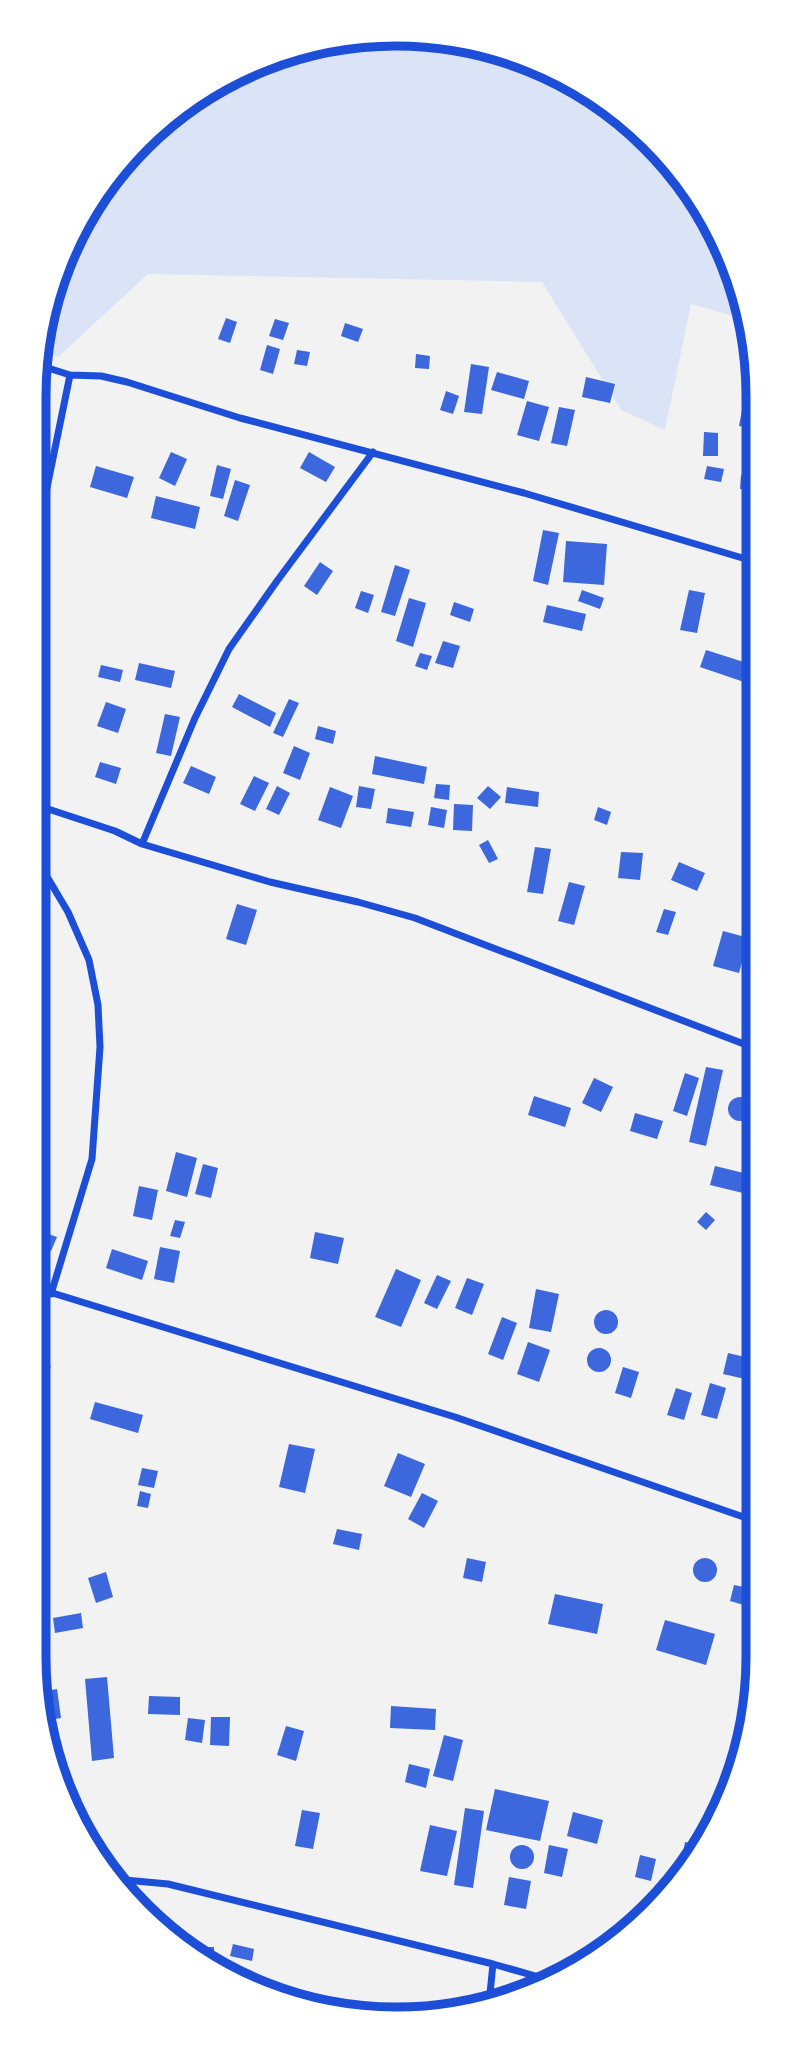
<svg xmlns="http://www.w3.org/2000/svg" width="792" height="2052" font-family="'Asap Condensed',sans-serif">
	<style>
		.green { fill: #dbe4f7 }
		.building { fill: #3d67dc }
		.lines { fill: none; stroke-linecap: round; stroke-linejoin: round }
		.minor { stroke: #1d4ed8; stroke-width: 7 }
		.rim { fill: none; stroke: #1d4ed8; stroke-width: 9 }
	</style>
	<rect width="100%" height="100%" fill="#f2f2f2"/>
	<path class="green" d="M 349,36 L 490,46 L 578,82 L 668,157 L 722,236 L 747,320 L 691,304 L 665,430 L 621,410 L 542,282 L 148,274 L 58,357 L 40,348 L 46,302 L 108,175 L 215,82 Z"/>
	<path class="building" d="M 226,318 L 237,322 L 230,343 L 218,339 Z
		M 275,319 L 289,323 L 283,340 L 269,336 Z
		M 345,323 L 363,329 L 358,342 L 341,336 Z
		M 267,345 L 280,349 L 273,374 L 260,370 Z
		M 297,350 L 310,352 L 307,366 L 294,364 Z
		M 416,354 L 430,356 L 429,369 L 415,368 Z
		M 471,364 L 489,367 L 482,414 L 464,412 Z
		M 497,372 L 529,381 L 524,399 L 491,390 Z
		M 586,377 L 615,384 L 610,403 L 582,397 Z
		M 446,391 L 459,396 L 453,414 L 440,410 Z
		M 527,401 L 549,407 L 539,441 L 517,435 Z
		M 743,405 L 756,408 L 756,429 L 739,426 Z
		M 559,407 L 575,410 L 567,446 L 551,443 Z
		M 704,432 L 718,433 L 718,456 L 703,456 Z
		M 171,452 L 187,459 L 175,486 L 159,478 Z
		M 309,452 L 335,467 L 326,482 L 300,468 Z
		M 217,465 L 231,469 L 223,499 L 210,496 Z
		M 96,466 L 134,477 L 127,498 L 90,487 Z
		M 707,466 L 724,469 L 721,482 L 704,479 Z
		M 741,475 L 754,476 L 753,490 L 740,489 Z
		M 235,480 L 250,485 L 238,521 L 224,516 Z
		M 156,496 L 200,507 L 195,529 L 151,518 Z
		M 543,530 L 559,533 L 548,585 L 533,581 Z
		M 566,541 L 607,544 L 604,585 L 563,582 Z
		M 320,562 L 333,571 L 317,595 L 304,586 Z
		M 395,565 L 410,570 L 395,616 L 381,612 Z
		M 582,590 L 604,598 L 600,609 L 578,601 Z
		M 689,590 L 705,593 L 697,633 L 680,630 Z
		M 361,591 L 374,595 L 368,613 L 355,608 Z
		M 409,598 L 426,603 L 413,647 L 396,641 Z
		M 454,602 L 474,609 L 470,622 L 450,615 Z
		M 547,605 L 586,614 L 582,631 L 543,622 Z
		M 756,627 L 756,658 L 745,654 Z
		M 443,641 L 460,646 L 453,668 L 435,663 Z
		M 706,650 L 750,664 L 744,682 L 700,667 Z
		M 420,653 L 432,656 L 427,670 L 415,666 Z
		M 139,663 L 175,671 L 171,688 L 135,680 Z
		M 101,665 L 123,670 L 120,682 L 98,677 Z
		M 33,682 L 48,686 L 34,729 L 33,729 Z
		M 239,694 L 276,713 L 270,727 L 232,707 Z
		M 289,699 L 299,703 L 283,737 L 273,733 Z
		M 106,702 L 126,709 L 118,733 L 97,726 Z
		M 165,714 L 180,717 L 171,756 L 156,753 Z
		M 318,726 L 336,731 L 333,744 L 315,739 Z
		M 294,746 L 310,753 L 300,780 L 283,773 Z
		M 375,756 L 427,767 L 424,784 L 372,774 Z
		M 100,762 L 121,768 L 116,784 L 95,777 Z
		M 191,766 L 216,777 L 209,794 L 183,783 Z
		M 254,776 L 269,783 L 255,811 L 240,804 Z
		M 436,784 L 450,785 L 449,800 L 434,798 Z
		M 277,786 L 290,793 L 279,815 L 266,809 Z
		M 359,786 L 375,789 L 371,809 L 356,807 Z
		M 488,786 L 501,797 L 490,809 L 477,798 Z
		M 330,787 L 353,796 L 341,828 L 318,820 Z
		M 507,787 L 539,792 L 538,807 L 505,803 Z
		M 454,804 L 473,805 L 472,831 L 453,830 Z
		M 431,807 L 447,810 L 444,828 L 428,825 Z
		M 598,807 L 611,812 L 607,825 L 594,820 Z
		M 388,808 L 414,812 L 411,827 L 386,823 Z
		M 488,840 L 498,859 L 489,863 L 479,845 Z
		M 535,847 L 551,849 L 543,894 L 527,892 Z
		M 621,852 L 643,853 L 640,880 L 618,878 Z
		M 679,862 L 705,873 L 697,891 L 671,880 Z
		M 569,882 L 585,886 L 574,925 L 558,921 Z
		M 237,904 L 257,910 L 246,945 L 226,939 Z
		M 664,909 L 676,912 L 668,935 L 656,932 Z
		M 723,931 L 749,938 L 739,973 L 713,966 Z
		M 706,1067 L 723,1070 L 706,1146 L 689,1142 Z
		M 685,1073 L 699,1078 L 687,1116 L 673,1111 Z
		M 594,1078 L 613,1087 L 601,1112 L 582,1103 Z
		M 534,1096 L 571,1108 L 565,1127 L 528,1115 Z
		M728 1109a12 12 0 1 1 24 0a12 12 0 1 1-24 0Z
		M 635,1113 L 663,1121 L 657,1139 L 630,1131 Z
		M 757,1135 L 758,1168 L 748,1165 Z
		M 176,1152 L 197,1158 L 187,1197 L 166,1191 Z
		M 203,1164 L 218,1168 L 211,1198 L 195,1194 Z
		M 715,1166 L 752,1175 L 747,1194 L 710,1185 Z
		M 139,1186 L 158,1190 L 152,1220 L 133,1216 Z
		M 706,1212 L 715,1220 L 706,1230 L 697,1222 Z
		M 175,1220 L 185,1222 L 180,1238 L 170,1236 Z
		M 40,1231 L 57,1237 L 51,1251 L 34,1244 Z
		M 315,1232 L 344,1238 L 338,1264 L 310,1258 Z
		M 160,1247 L 180,1251 L 174,1283 L 154,1279 Z
		M 112,1249 L 148,1261 L 142,1280 L 106,1268 Z
		M 396,1269 L 421,1280 L 401,1327 L 375,1317 Z
		M 437,1275 L 451,1281 L 437,1309 L 424,1303 Z
		M 467,1278 L 484,1284 L 472,1315 L 455,1308 Z
		M 536,1289 L 559,1294 L 551,1332 L 529,1328 Z
		M594 1322a12 12 0 1 1 24 0a12 12 0 1 1-24 0Z
		M 502,1317 L 517,1323 L 503,1360 L 488,1354 Z
		M 528,1342 L 550,1350 L 539,1382 L 517,1374 Z
		M587 1360a12 12 0 1 1 24 0a12 12 0 1 1-24 0Z
		M 728,1353 L 758,1360 L 754,1381 L 723,1374 Z
		M 35,1360 L 51,1366 L 39,1393 L 33,1391 L 33,1364 Z
		M 623,1367 L 639,1372 L 631,1398 L 615,1393 Z
		M 710,1383 L 726,1388 L 717,1419 L 701,1415 Z
		M 676,1388 L 692,1393 L 684,1420 L 667,1415 Z
		M 95,1402 L 143,1415 L 138,1433 L 90,1419 Z
		M 289,1444 L 315,1449 L 305,1493 L 279,1487 Z
		M 398,1453 L 425,1464 L 411,1497 L 384,1486 Z
		M 142,1468 L 158,1471 L 154,1488 L 138,1485 Z
		M 140,1491 L 151,1494 L 148,1508 L 137,1506 Z
		M 422,1493 L 438,1501 L 424,1528 L 408,1519 Z
		M 337,1529 L 362,1534 L 359,1550 L 333,1544 Z
		M 467,1558 L 486,1562 L 482,1582 L 463,1578 Z
		M693 1570a12 12 0 1 1 24 0a12 12 0 1 1-24 0Z
		M 106,1572 L 113,1597 L 96,1603 L 88,1578 Z
		M 734,1585 L 749,1588 L 744,1605 L 730,1601 Z
		M 555,1594 L 603,1604 L 597,1634 L 548,1624 Z
		M 81,1613 L 83,1628 L 55,1633 L 53,1618 Z
		M 665,1620 L 715,1634 L 706,1665 L 656,1650 Z
		M 107,1677 L 114,1758 L 92,1761 L 85,1679 Z
		M 57,1689 L 61,1718 L 44,1721 L 39,1692 Z
		M 149,1696 L 180,1697 L 180,1715 L 148,1714 Z
		M 391,1706 L 436,1709 L 435,1730 L 390,1728 Z
		M 211,1717 L 230,1717 L 229,1746 L 210,1745 Z
		M 188,1718 L 205,1720 L 202,1743 L 185,1740 Z
		M 286,1726 L 304,1731 L 296,1761 L 277,1755 Z
		M 444,1735 L 463,1740 L 453,1781 L 433,1776 Z
		M 409,1764 L 430,1769 L 426,1788 L 405,1782 Z
		M 495,1789 L 549,1801 L 540,1841 L 486,1830 Z
		M 465,1808 L 484,1811 L 473,1888 L 454,1885 Z
		M 302,1810 L 320,1813 L 313,1849 L 295,1846 Z
		M 573,1812 L 603,1820 L 597,1844 L 567,1836 Z
		M 430,1825 L 457,1831 L 447,1876 L 420,1871 Z
		M 685,1842 L 700,1844 L 693,1859 L 682,1858 Z
		M 549,1845 L 568,1849 L 562,1877 L 544,1873 Z
		M510 1857a12 12 0 1 1 24 0a12 12 0 1 1-24 0Z
		M 640,1855 L 656,1859 L 651,1881 L 635,1877 Z
		M 509,1877 L 531,1881 L 526,1909 L 504,1905 Z
		M 233,1944 L 254,1949 L 252,1961 L 230,1956 Z
		M 186,1947 L 214,1947 L 214,1969 Z
		M 454,1999 L 469,2002 L 467,2012 L 452,2012 Z
		M 368,2008 L 397,2008 L 397,2014 L 368,2015 Z"/>
	<g class="lines">
		<path class="minor" d="M 38,362 L 48,368 L 70,375 L 101,376 L 127,382 L 240,418 L 524,493 L 756,562
			M 33,556 L 70,375
			M 33,804 L 115,831 L 142,844 L 270,882 L 358,902 L 415,918 L 757,1049
			M 142,844 L 195,718 L 229,649 L 277,581 L 373,452
			M 33,853 L 68,912 L 89,960 L 98,1005 L 100,1047 L 92,1159 L 51,1294
			M 33,1287 L 455,1417 L 758,1522
			M 114,1879 L 168,1884 L 493,1964 L 546,1979
			M 489,2003 L 493,1964"/>
	</g>
	<path d="M0 0H792V2052H0ZM396 46H396A350 350 0 0 1 746 396V1657A350 350 0 0 1 396 2007H396A350 350 0 0 1 46 1657V396A350 350 0 0 1 396 46Z" fill="#fff" fill-rule="evenodd"/>
	<path class="rim" d="M396 46H396A350 350 0 0 1 746 396V1657A350 350 0 0 1 396 2007H396A350 350 0 0 1 46 1657V396A350 350 0 0 1 396 46Z"/>
</svg>
